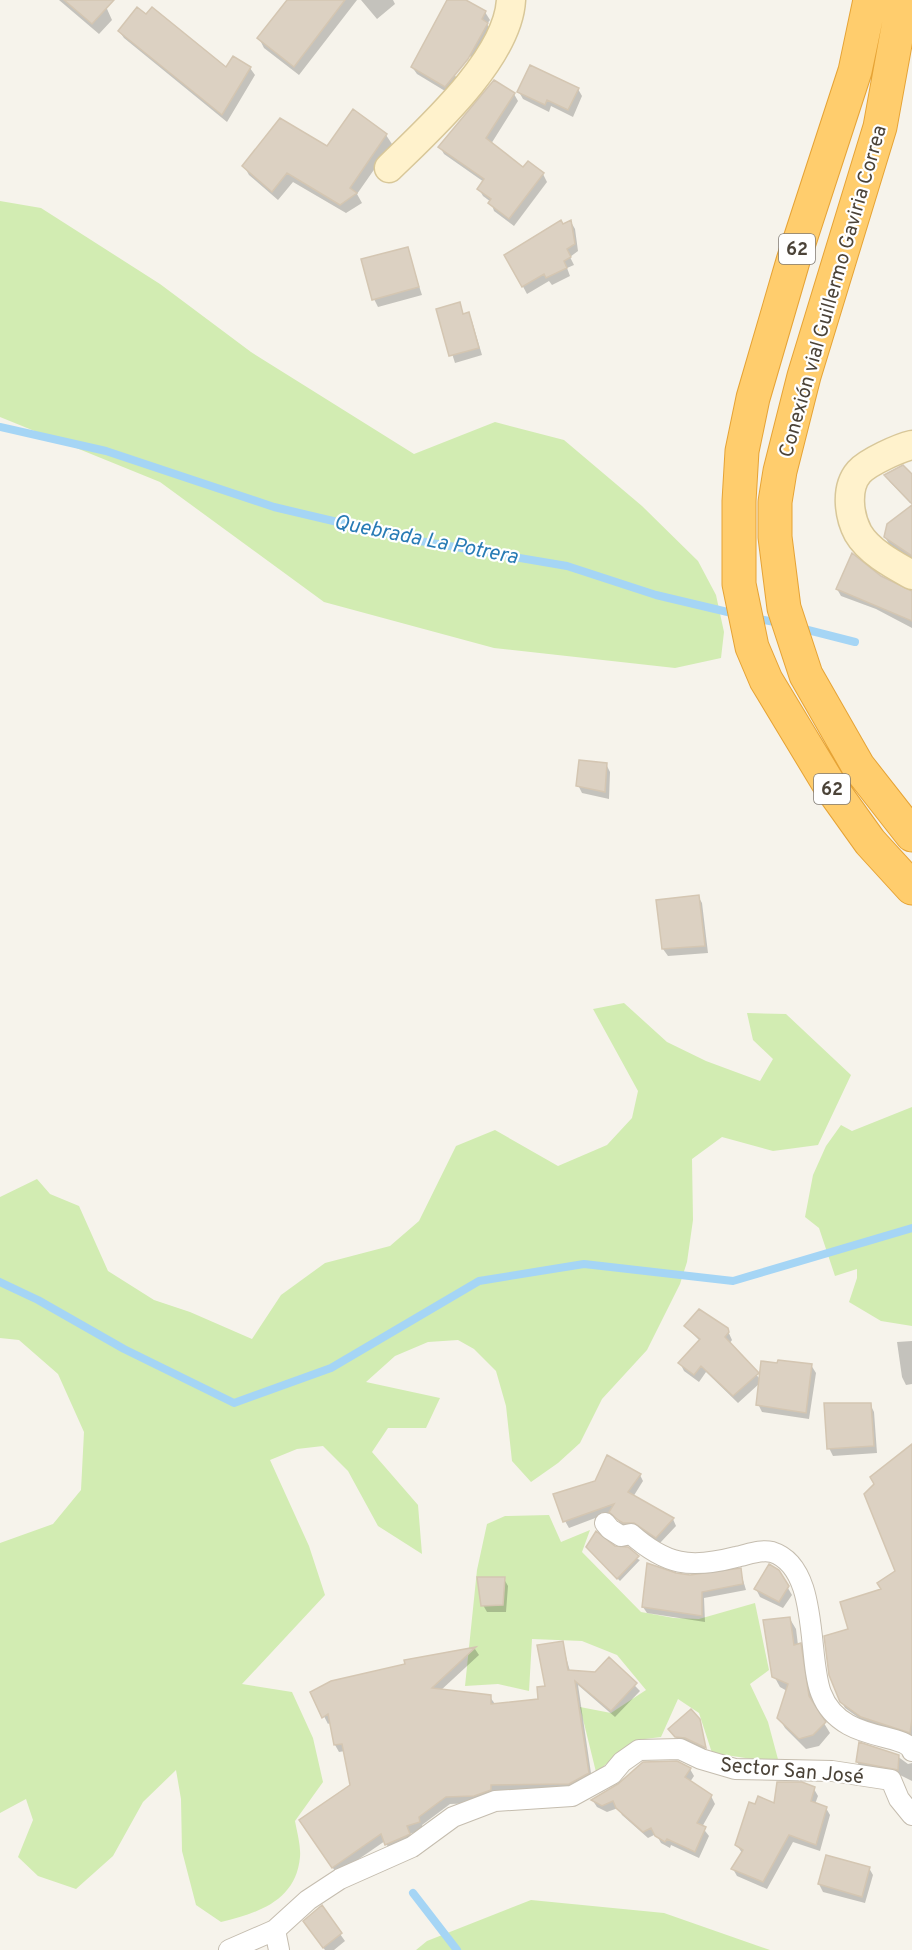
<svg xmlns="http://www.w3.org/2000/svg" width="912" height="1950" font-family="Overpass,sans-serif">
	<style>
		.green { fill: #d2ecb2 }
		.shadow { fill: #0003 }
		.lines { fill: none; stroke-linecap: round; stroke-linejoin: round }
		.stream { stroke: #a5d5f5; stroke-width: 8 }
		.building { fill: #dcd1c2; stroke: #d4c6b2; stroke-width: 1.5 }
		.street-casing { stroke: #c5bdaf; stroke-width: 22 }
		.secondary-casing { stroke: #d8c799; stroke-width: 31 }
		.highway-casing { stroke: #e6a335; stroke-width: 35 }
		.street { stroke: #fff; stroke-width: 20 }
		.secondary { stroke: #fff2cc; stroke-width: 28 }
		.highway { stroke: #ffcd6d; stroke-width: 33 }
		.labels { text-anchor: middle; stroke-width: 4.5; stroke-linejoin: round; paint-order: stroke }
		.shield { fill: #fff; stroke: #817b74; stroke-width: 1.5 }
		.shield-label { font-size: 18px; font-weight: bold; fill: #4b4338 }
		.street-label { font-size: 20px; fill: #4b4338; stroke: #fff }
		.water-label { font-size: 21px; font-style: italic; fill: #287bb5; stroke: #fff }
	</style>
	<rect width="100%" height="100%" fill="#f6f3eb"/>
	<path class="green" d="M 0,201 L 41,208 L 160,284 L 251,352 L 414,454 L 495,422 L 564,440 L 642,506 L 698,561 L 716,595 L 724,632 L 721,658 L 675,668 L 494,648 L 324,602 L 160,482 L 0,417 Z
		M 624,1003 L 667,1042 L 706,1061 L 760,1081 L 773,1059 L 753,1040 L 747,1013 L 786,1014 L 851,1075 L 818,1145 L 773,1151 L 722,1137 L 692,1159 L 693,1220 L 687,1262 L 680,1284 L 647,1350 L 602,1399 L 580,1443 L 558,1463 L 531,1482 L 512,1461 L 506,1406 L 496,1371 L 474,1349 L 458,1340 L 428,1342 L 395,1356 L 366,1382 L 440,1398 L 426,1428 L 388,1428 L 372,1452 L 418,1505 L 422,1554 L 378,1526 L 348,1471 L 323,1446 L 297,1449 L 270,1460 L 309,1546 L 325,1595 L 242,1684 L 292,1692 L 313,1738 L 323,1782 L 295,1821 C 297,1832 301,1846 300,1857 C 296,1901 258,1913 221,1922 L 196,1905 L 182,1851 L 181,1799 L 176,1770 L 143,1802 L 113,1856 L 76,1889 L 38,1876 L 18,1857 L 33,1820 L 26,1799 L 0,1813 L 0,1543 L 53,1524 L 81,1490 L 84,1432 L 58,1374 L 19,1340 L 0,1338 L 0,1197 L 37,1179 L 50,1194 L 79,1206 L 108,1271 L 154,1300 L 190,1312 L 252,1339 L 281,1295 L 325,1263 L 390,1246 L 419,1221 L 456,1146 L 495,1130 L 558,1166 L 607,1145 L 632,1118 L 638,1091 L 593,1009 Z
		M 912,1107 L 912,1326 L 881,1321 L 849,1302 L 857,1278 L 857,1269 L 835,1276 L 819,1228 L 805,1217 L 813,1175 L 826,1146 L 841,1125 L 852,1131 Z
		M 549,1515 L 561,1542 L 590,1530 L 582,1552 L 641,1612 L 674,1618 L 699,1619 L 755,1603 L 769,1670 L 750,1684 L 768,1722 L 779,1763 L 712,1753 L 699,1713 L 678,1699 L 661,1737 L 637,1740 L 596,1772 L 580,1707 L 611,1713 L 646,1690 L 617,1655 L 582,1641 L 532,1639 L 529,1691 L 498,1684 L 465,1686 L 477,1570 L 487,1524 L 505,1516 Z
		M 531,1900 L 664,1913 L 770,1950 L 416,1950 L 427,1941 Z"/>
	<path class="shadow" d="M 59,0 L 103,0 L 112,20 L 99,34 Z
		M 289,0 L 357,0 L 299,75 L 264,48 L 259,38 Z
		M 361,0 L 393,0 L 395,4 L 377,19 Z
		M 449,0 L 462,0 L 485,12 L 490,20 L 487,24 L 491,31 L 474,63 L 444,9 Z
		M 119,31 L 227,69 L 234,58 L 250,68 L 255,75 L 227,122 L 124,38 Z
		M 427,40 L 460,82 L 450,94 L 417,74 L 412,67 Z
		M 578,89 L 582,96 L 573,117 L 551,106 L 549,112 L 523,99 L 519,92 Z
		M 514,94 L 518,101 L 491,144 L 524,169 L 528,163 L 543,174 L 547,182 L 514,226 L 494,211 L 491,202 L 483,196 L 479,189 L 484,182 L 444,154 L 440,147 Z
		M 386,135 L 392,144 L 357,194 L 362,203 L 346,213 L 293,182 L 278,200 L 249,175 L 244,166 Z
		M 571,222 L 575,229 L 578,251 L 570,257 L 574,265 L 567,268 L 570,276 L 552,285 L 549,281 L 527,294 L 506,255 Z
		M 407,249 L 422,295 L 378,307 L 374,299 Z
		M 459,304 L 464,315 L 468,314 L 472,321 L 482,355 L 455,363 L 438,310 Z
		M 886,475 L 912,476 L 910,503 L 890,482 Z
		M 912,517 L 912,560 L 889,544 L 885,537 Z
		M 872,572 L 912,593 L 912,628 L 876,609 L 841,596 L 837,589 Z
		M 606,764 L 610,772 L 609,799 L 582,793 L 578,785 Z
		M 698,896 L 702,903 L 708,953 L 668,956 L 663,949 Z
		M 686,1327 L 727,1329 L 732,1340 L 729,1344 L 760,1379 L 811,1365 L 816,1373 L 809,1419 L 762,1412 L 758,1404 L 760,1383 L 738,1403 L 706,1372 L 699,1382 L 684,1371 L 680,1363 L 700,1341 Z
		M 912,1341 L 912,1384 L 906,1385 L 902,1377 L 897,1342 Z
		M 870,1404 L 874,1412 L 877,1453 L 833,1456 L 829,1448 Z
		M 912,1446 L 912,1738 L 866,1723 L 845,1708 L 841,1701 L 849,1630 L 897,1572 Z
		M 640,1475 L 643,1481 L 633,1497 L 673,1519 L 676,1526 L 660,1543 L 639,1529 L 623,1526 L 611,1512 L 569,1528 L 565,1521 Z
		M 614,1548 L 640,1560 L 620,1581 L 590,1551 Z
		M 740,1570 L 746,1590 L 704,1598 L 705,1622 L 647,1613 L 643,1607 L 676,1575 L 690,1577 Z
		M 778,1571 L 792,1595 L 783,1608 L 760,1597 L 756,1589 Z
		M 504,1579 L 508,1586 L 506,1612 L 487,1612 L 483,1605 Z
		M 790,1619 L 796,1629 L 798,1645 L 800,1644 L 806,1655 L 814,1707 L 830,1733 L 819,1746 L 806,1749 L 785,1728 L 779,1718 L 787,1691 L 780,1687 L 774,1676 Z
		M 562,1643 L 570,1671 L 596,1674 L 609,1659 L 640,1691 L 615,1717 L 578,1685 L 592,1780 L 573,1791 L 494,1791 L 494,1797 L 478,1803 L 450,1804 L 422,1825 L 423,1829 L 410,1834 L 413,1841 L 390,1851 L 385,1841 L 337,1874 L 305,1827 L 352,1785 L 345,1751 L 339,1752 L 335,1745 L 331,1722 L 328,1724 L 312,1693 L 407,1665 L 406,1661 L 475,1649 L 479,1655 L 440,1691 L 490,1697 L 495,1704 L 540,1700 Z
		M 699,1720 L 706,1752 L 681,1744 L 670,1729 Z
		M 893,1753 L 908,1764 L 912,1763 L 912,1781 L 898,1774 L 861,1768 L 857,1762 Z
		M 690,1769 L 694,1776 L 690,1782 L 711,1796 L 715,1804 L 702,1827 L 709,1836 L 699,1858 L 671,1845 L 670,1848 L 661,1843 L 656,1834 L 648,1838 L 622,1815 L 618,1808 L 607,1812 L 597,1807 L 593,1801 Z
		M 814,1789 L 818,1796 L 815,1804 L 826,1808 L 830,1815 L 820,1851 L 793,1842 L 767,1889 L 737,1876 L 733,1869 L 742,1853 L 737,1845 L 775,1805 Z
		M 869,1868 L 873,1875 L 865,1903 L 823,1892 L 819,1884 Z
		M 309,1929 L 340,1934 L 345,1941 L 334,1950 L 325,1950 Z"/>
	<g class="lines">
		<path class="stream" d="M 0,427 L 106,451 L 274,507 L 414,540 L 567,566 L 656,595 L 736,614
			M 753,618 L 780,623
			M 800,628 L 855,642
			M 0,1282 L 38,1300 L 124,1349 L 234,1403 L 331,1368 L 479,1281 L 584,1264 L 733,1281 L 912,1228
			M 413,1893 L 457,1950"/>
	</g>
	<path class="building" d="M 64,0 L 114,0 L 92,24 Z
		M 287,0 L 345,0 L 294,67 L 257,38 Z
		M 447,0 L 466,0 L 486,11 L 482,19 L 488,23 L 468,59 L 445,87 L 411,67 Z
		M 137,7 L 146,14 L 152,7 L 226,67 L 233,56 L 251,67 L 222,115 L 118,31 Z
		M 530,65 L 579,88 L 568,110 L 547,100 L 545,105 L 517,92 Z
		M 494,80 L 515,93 L 486,138 L 523,167 L 528,161 L 544,173 L 509,219 L 488,203 L 491,199 L 477,189 L 484,179 L 438,147 Z
		M 353,109 L 387,134 L 350,188 L 357,193 L 340,205 L 287,173 L 272,192 L 242,166 L 280,118 L 327,146 Z
		M 561,220 L 563,224 L 571,220 L 575,244 L 567,249 L 571,257 L 564,261 L 567,268 L 546,278 L 544,274 L 522,287 L 504,255 Z
		M 408,247 L 419,287 L 372,300 L 361,259 Z
		M 460,302 L 463,314 L 469,312 L 479,348 L 449,356 L 436,309 Z
		M 903,465 L 912,474 L 912,504 L 884,475 Z
		M 912,505 L 912,556 L 884,537 L 887,524 Z
		M 852,553 L 881,576 L 912,591 L 912,621 L 836,589 Z
		M 579,760 L 607,763 L 605,792 L 576,786 Z
		M 699,895 L 705,946 L 662,949 L 656,900 Z
		M 699,1309 L 728,1328 L 729,1332 L 725,1337 L 759,1373 L 733,1396 L 701,1366 L 694,1375 L 678,1363 L 700,1339 L 684,1326 Z
		M 778,1360 L 812,1364 L 806,1413 L 756,1405 L 761,1361 L 777,1363 Z
		M 824,1403 L 871,1403 L 874,1446 L 827,1449 Z
		M 912,1444 L 912,1719 L 910,1733 L 861,1717 L 840,1702 L 829,1675 L 824,1636 L 848,1629 L 840,1602 L 881,1589 L 877,1583 L 895,1571 L 864,1494 L 874,1484 L 870,1477 Z
		M 607,1455 L 641,1474 L 628,1492 L 674,1518 L 656,1538 L 634,1523 L 623,1523 L 618,1520 L 609,1512 L 614,1504 L 563,1522 L 553,1494 L 595,1481 Z
		M 596,1531 L 615,1546 L 628,1547 L 639,1556 L 617,1579 L 586,1547 Z
		M 647,1563 L 676,1573 L 690,1575 L 741,1568 L 743,1584 L 702,1592 L 702,1616 L 642,1607 Z
		M 769,1564 L 779,1570 L 789,1586 L 779,1602 L 754,1589 Z
		M 477,1577 L 505,1577 L 503,1605 L 481,1606 Z
		M 790,1617 L 794,1645 L 801,1643 L 809,1696 L 826,1722 L 813,1735 L 799,1739 L 777,1718 L 788,1684 L 772,1677 L 763,1620 Z
		M 563,1641 L 568,1670 L 595,1672 L 609,1657 L 637,1683 L 611,1711 L 575,1681 L 589,1773 L 569,1784 L 491,1785 L 491,1790 L 474,1796 L 446,1797 L 419,1817 L 420,1822 L 407,1826 L 410,1834 L 406,1836 L 385,1845 L 381,1834 L 332,1868 L 299,1820 L 350,1785 L 342,1744 L 334,1745 L 328,1714 L 322,1718 L 310,1692 L 331,1681 L 405,1664 L 404,1660 L 476,1647 L 432,1688 L 491,1695 L 491,1704 L 538,1699 L 537,1687 L 545,1686 L 537,1645 Z
		M 691,1709 L 700,1719 L 706,1748 L 685,1738 L 675,1737 L 668,1729 Z
		M 859,1742 L 899,1755 L 898,1770 L 856,1762 Z
		M 677,1761 L 691,1768 L 685,1777 L 712,1795 L 697,1823 L 706,1827 L 695,1852 L 667,1839 L 665,1842 L 655,1836 L 651,1828 L 643,1832 L 616,1808 L 613,1801 L 602,1806 L 591,1800 L 618,1784 L 643,1762 Z
		M 777,1782 L 802,1782 L 815,1787 L 811,1801 L 827,1807 L 816,1845 L 789,1835 L 763,1882 L 731,1869 L 743,1850 L 735,1845 L 749,1802 L 755,1804 L 758,1796 L 774,1803 Z
		M 826,1855 L 870,1867 L 862,1897 L 818,1884 Z
		M 322,1905 L 342,1933 L 323,1948 L 303,1921 Z"/>
	<g class="lines">
		<g class="street-casing">
			<path id="street" d="M 605,1523 L 610,1529 L 621,1536 L 631,1534 C 666,1565 690,1569 736,1557 C 747,1555 760,1549 772,1552 C 820,1567 807,1657 821,1693 C 840,1744 905,1731 912,1751
				M 275,1930 L 308,1900 L 340,1879 L 412,1847 L 453,1817 L 495,1801 L 572,1796 L 612,1774 L 622,1762 L 639,1750 L 680,1749 L 701,1759 L 735,1769 L 832,1771 L 891,1780 L 899,1799 L 912,1815
				M 229,1950 L 275,1930 L 279,1950"/>
		</g>
		<g class="secondary-casing">
			<path id="secondary" d="M 389,168 C 429,129 508,58 511,0
				M 912,445 C 899,448 868,462 859,472 C 845,488 849,516 858,533 C 869,552 894,565 912,575"/>
		</g>
		<g class="highway-casing">
			<path id="highway" d="M 870,0 L 855,71 L 793,261 L 753,398 L 742,451 L 739,501 L 739,584 L 752,647 L 766,680 L 830,786 L 870,842 L 912,888
				M 903,0 L 880,127 L 804,376 L 780,471 L 775,502 L 775,537 L 784,608 L 806,675 L 858,766 L 912,835"/>
		</g>
		<use href="#street" class="street"/>
		<use href="#secondary" class="secondary"/>
		<use href="#highway" class="highway"/>
	</g>
	<g class="labels">
		<g class="shield">
			<rect x="779" y="234" width="36" height="30" rx="4.5"/>
			<rect x="814" y="774" width="36" height="30" rx="4.5"/>
		</g>
		<g class="shield-label">
			<text x="797" y="255">62</text>
			<text x="832" y="795">62</text>
		</g>
		<g class="street-label">
			<text transform="translate(832 291) rotate(-74)" y="7">Conexión vial Guillermo Gaviria Correa</text>
			<text transform="translate(792 1770) rotate(5)" y="7">Sector San José</text>
		</g>
		<g class="water-label">
			<text transform="translate(426 539) rotate(11)" y="7">Quebrada La Potrera</text>
		</g>
	</g>
</svg>
